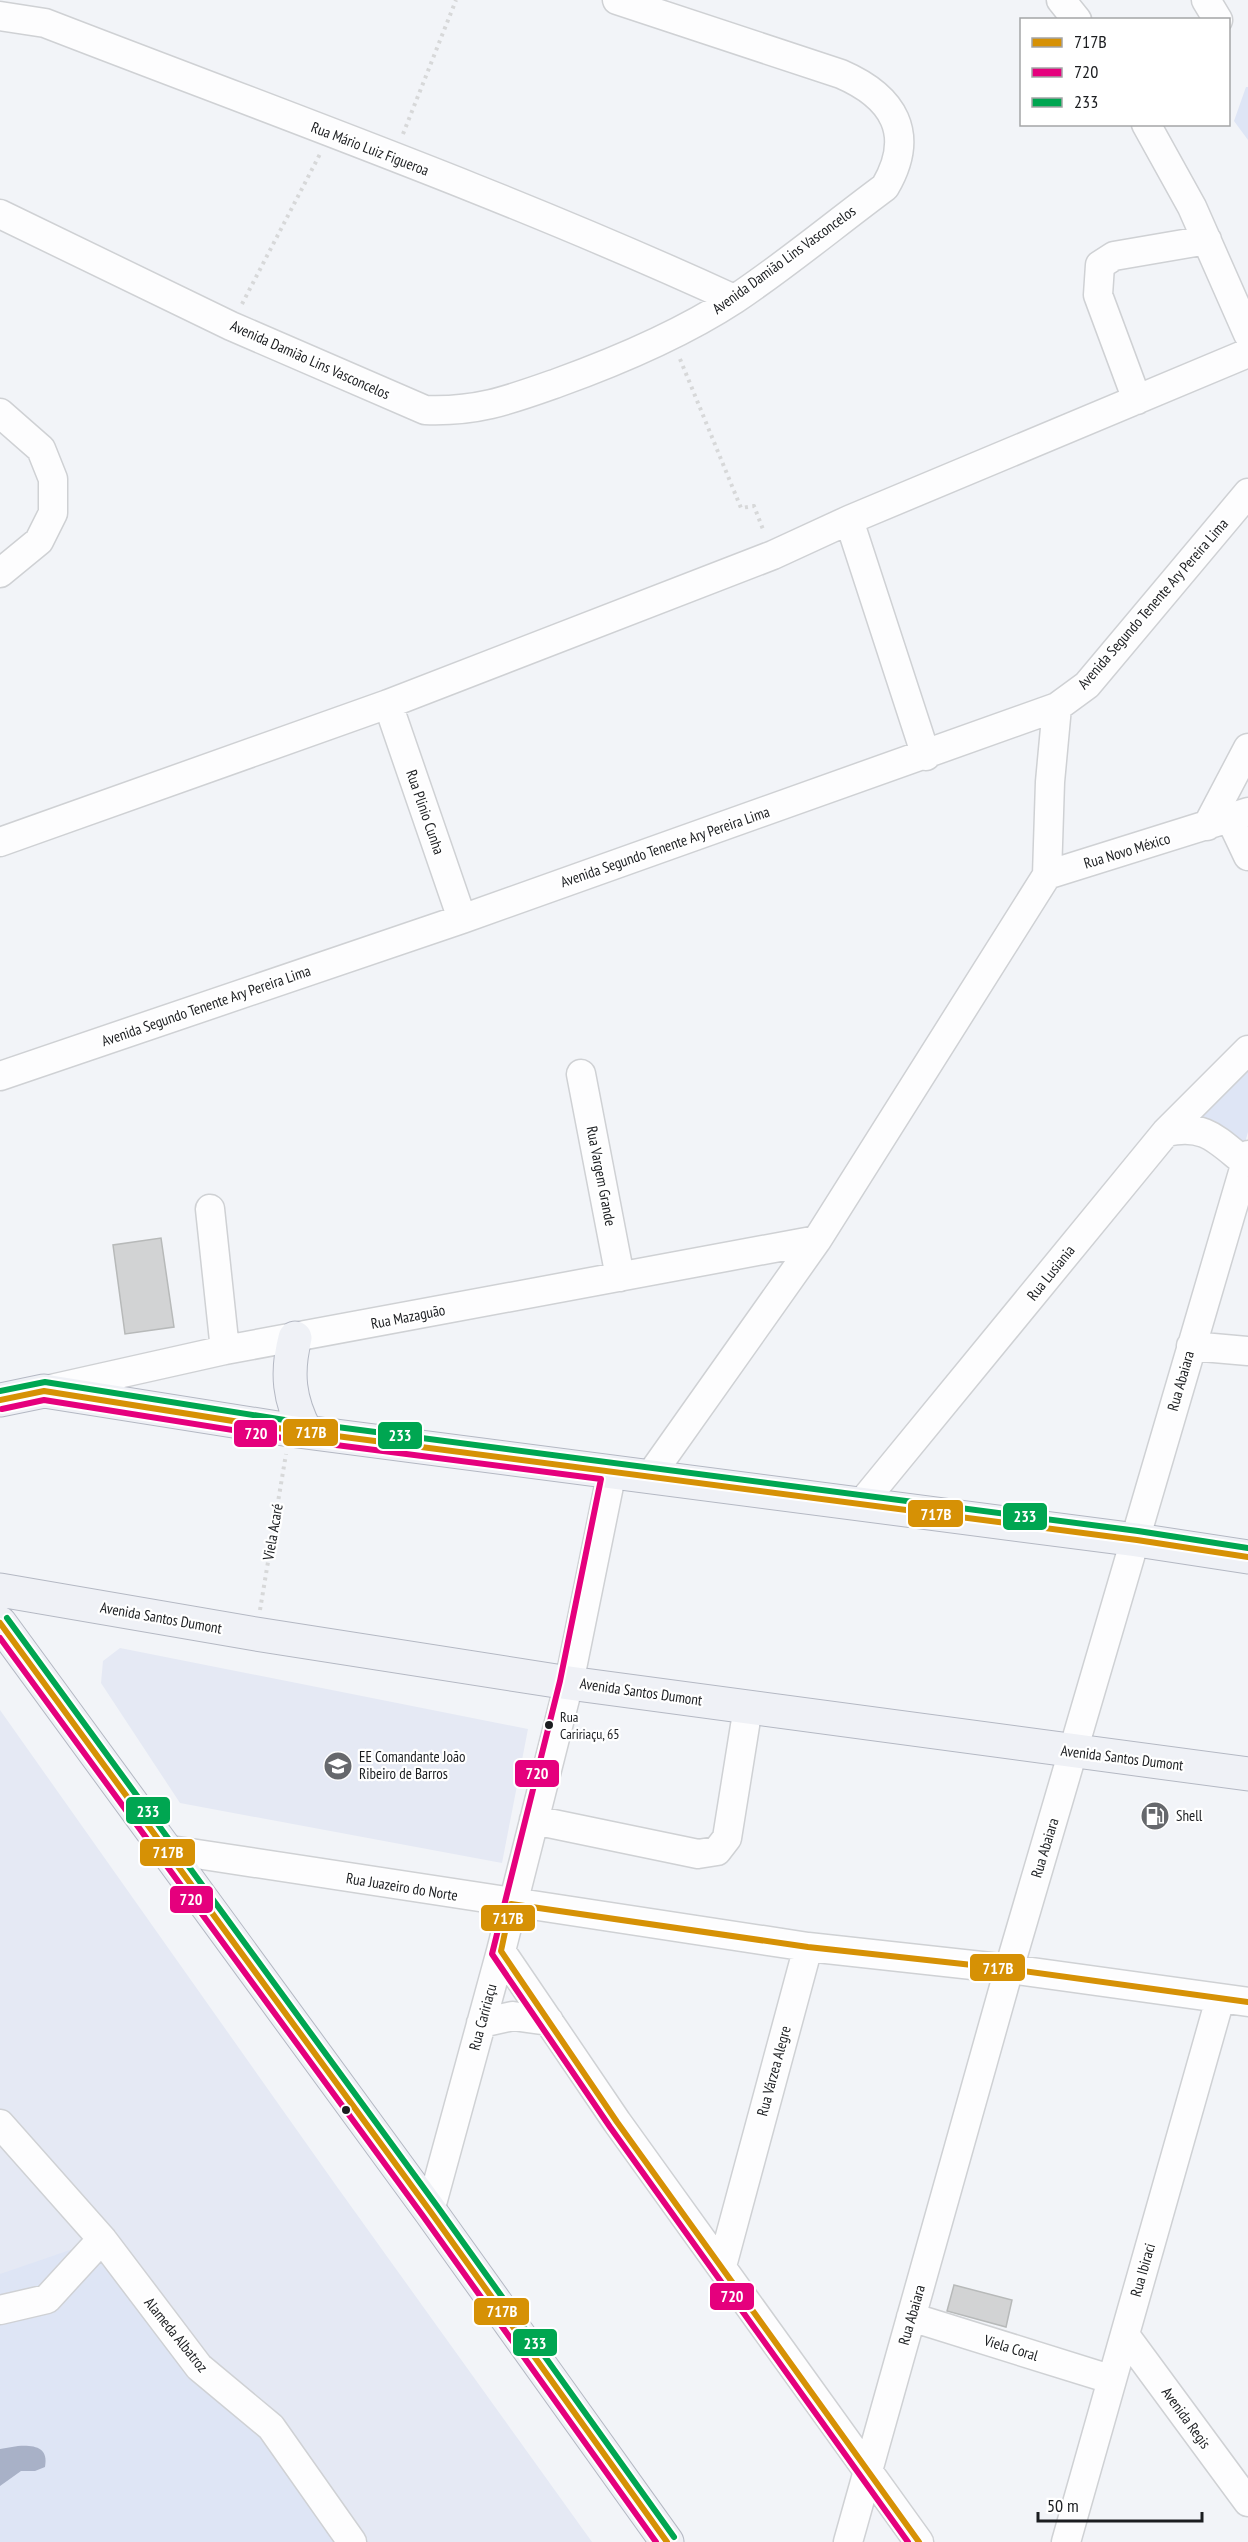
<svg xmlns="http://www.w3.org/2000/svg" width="1248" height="2542" font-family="'PT Sans Narrow',sans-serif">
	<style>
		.built { fill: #e5e9f4 }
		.green { fill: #dee5f5 }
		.water { fill: #a8b1c7 }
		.building { fill: #d2d3d4; stroke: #b7b9b9; stroke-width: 1.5 }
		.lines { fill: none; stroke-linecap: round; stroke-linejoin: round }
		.minor-casing { stroke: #cfd1d4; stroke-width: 31 }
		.major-casing { stroke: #b4b8c3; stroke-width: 35 }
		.path { stroke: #d7d8d9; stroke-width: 4; stroke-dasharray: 3 4.5; stroke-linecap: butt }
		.minor { stroke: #fdfdfe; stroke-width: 28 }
		.major { stroke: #eff1f6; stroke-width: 33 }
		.bus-1-casing { stroke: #fff; stroke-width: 10 }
		.bus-2-casing { stroke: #fff; stroke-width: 10 }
		.bus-3-casing { stroke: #fff; stroke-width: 10 }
		.bus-1 { stroke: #d69105; stroke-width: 6 }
		.bus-2 { stroke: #e5007d; stroke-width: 6 }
		.bus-3 { stroke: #00a651; stroke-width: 6 }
		.bus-dot { fill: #1b1d20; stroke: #fff; stroke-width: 2 }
		.labels { text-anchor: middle; stroke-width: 4.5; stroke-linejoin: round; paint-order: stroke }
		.bus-label { font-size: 14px; fill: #1b1d20; stroke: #fff; text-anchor: start }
		.street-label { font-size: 15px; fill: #1b1d20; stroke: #fff }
		.poi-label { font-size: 15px; fill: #1b1d20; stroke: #fff; text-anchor: start }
		.line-badge { stroke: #fff; stroke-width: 2 }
		.badge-label { font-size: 16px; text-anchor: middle; font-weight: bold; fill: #fff }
	</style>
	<rect width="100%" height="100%" fill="#f2f4f8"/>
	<path class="built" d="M 120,1648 L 528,1729 L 502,1863 L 180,1803 L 101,1683 L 103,1661 Z
		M 0,1710 L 335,2184 L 592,2542 L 0,2542 Z"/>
	<path class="green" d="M 1246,87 L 1248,87 L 1248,140 L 1234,121 Z
		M 1248,1067 L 1248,1132 L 1241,1157 L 1183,1125 Z
		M 102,2239 L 348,2542 L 0,2542 L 0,2274 Z"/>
	<path class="water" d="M 18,2446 C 34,2445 49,2447 45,2467 L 35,2471 L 21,2471 L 0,2486 L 0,2449 Z"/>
	<path class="building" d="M 161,1238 L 174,1327 L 125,1334 L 113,1245 Z
		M 954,2285 L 1012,2300 L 1006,2327 L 947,2311 Z"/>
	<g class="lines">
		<g class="minor-casing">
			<path id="minor" d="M 1061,0 L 1077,20
				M 1206,0 L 1218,20
				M 0,16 L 45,23 C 275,112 510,196 734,299
				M 1146,124 L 1192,207 L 1248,334
				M 0,214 L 231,326 L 425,410 C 477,412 509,400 557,383 C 618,361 680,335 735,299 C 786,265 835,224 885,187 C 916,134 894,97 841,74 L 617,0
				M 1137,400 L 1098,295 L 1100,265 L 1114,256 L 1207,240
				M 0,413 L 41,449 L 53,479 L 53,513 L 39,541 L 0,573
				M 849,520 L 926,756
				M 388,704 L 462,919
				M 1230,818 L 1248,856
				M 1207,826 L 1248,748
				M 0,842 L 388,704 L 773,555 L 849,520 L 1248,353
				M 1047,875 L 1248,812
				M 581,1074 L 620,1277
				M 0,1076 L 462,919 L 1057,707 L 1087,685 L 1248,493
				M 1166,1132 C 1205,1123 1217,1140 1246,1163
				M 210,1209 L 225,1350
				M 1191,1346 L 1248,1351
				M 51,1389 L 225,1350 L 817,1240
				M 650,1476 L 817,1240 L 1047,875 L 1050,782 L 1057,707
				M 861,1504 L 1166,1132 L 1248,1050
				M 534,1820 L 698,1854 L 717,1851 L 727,1838 L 748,1707
				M 164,1849 L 808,1947 L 1009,1969 L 1248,2002
				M 501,1951 L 617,2122 L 919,2542
				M 481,2023 L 513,2016 L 549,2021
				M 0,2124 L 102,2239 L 199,2367 L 271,2427 L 352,2542
				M 430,2211 L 501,1951 L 569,1683 L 612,1471
				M 722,2266 L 808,1947
				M 0,2310 L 47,2299 L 102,2239
				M 911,2317 L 1110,2379
				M 1125,2335 L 1248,2502
				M 848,2542 L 1009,1969 L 1248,1155
				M 1066,2542 L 1220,1999"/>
		</g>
		<g class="major-casing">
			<path id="major" d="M 295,1338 C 286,1373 289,1400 306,1432
				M 0,1400 L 44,1391 L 290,1430 L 1137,1540 L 1248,1557
				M 0,1590 L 256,1634 L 569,1683 L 1248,1774
				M 0,1623 L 430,2211 L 667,2542"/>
		</g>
		<path class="path" d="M 403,134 L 456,0
			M 242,304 L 320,154
			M 680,359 L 741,508 L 754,506 L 764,532
			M 260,1610 L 286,1454"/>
		<use href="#minor" class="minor"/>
		<use href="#major" class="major"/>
		<g class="bus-1-casing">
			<path id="bus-1" d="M 0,1400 L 44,1391 L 290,1430 L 1137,1540 L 1248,1557
				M 0,1623 L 430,2211 L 667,2542
				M 919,2542 L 617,2122 L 501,1951 L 511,1904 L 808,1947 L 1009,1969 L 1248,2002"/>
		</g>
		<g class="bus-2-casing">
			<path id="bus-2" d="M 2,1409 L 44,1400 L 289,1439 L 601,1479 L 560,1681 L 492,1954 L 610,2127 L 908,2542
				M 0,1638 L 423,2216 L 656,2542"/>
		</g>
		<g class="bus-3-casing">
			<path id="bus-3" d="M 0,1391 L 45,1382 L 291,1421 L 1138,1531 L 1248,1548
				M 7,1618 L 437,2206 L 674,2537"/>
		</g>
		<use href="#bus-1" class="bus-1"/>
		<use href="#bus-2" class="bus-2"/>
		<use href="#bus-3" class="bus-3"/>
	</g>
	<defs>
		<g id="school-disc" transform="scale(1.5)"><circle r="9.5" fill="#66686c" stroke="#fff"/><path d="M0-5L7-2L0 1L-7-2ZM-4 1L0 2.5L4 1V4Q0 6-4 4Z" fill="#fff"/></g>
		<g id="fuel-disc" transform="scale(1.5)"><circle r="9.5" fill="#66686c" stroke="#fff"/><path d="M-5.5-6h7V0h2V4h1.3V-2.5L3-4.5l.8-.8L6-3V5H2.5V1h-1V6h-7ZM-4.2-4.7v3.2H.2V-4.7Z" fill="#fff"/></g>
	</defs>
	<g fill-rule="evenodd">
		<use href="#school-disc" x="338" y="1766"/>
		<use href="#fuel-disc" x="1155" y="1816"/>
	</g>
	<g class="bus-dot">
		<circle cx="549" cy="1725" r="5"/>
		<circle cx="346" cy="2110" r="5"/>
	</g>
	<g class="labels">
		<g class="bus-label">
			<text x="560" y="1722">Rua<tspan x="560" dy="17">Caririaçu, 65</tspan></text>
		</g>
		<g class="street-label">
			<text transform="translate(370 149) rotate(21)" y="5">Rua Mário Luiz Figueroa</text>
			<text transform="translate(784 260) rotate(-36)" y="5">Avenida Damião Lins Vasconcelos</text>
			<text transform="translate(310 360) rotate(24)" y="5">Avenida Damião Lins Vasconcelos</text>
			<text transform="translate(1153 604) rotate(-49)" y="5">Avenida Segundo Tenente Ary Pereira Lima</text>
			<text transform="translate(425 812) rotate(71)" y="5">Rua Plinio Cunha</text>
			<text transform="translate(665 847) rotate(-19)" y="5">Avenida Segundo Tenente Ary Pereira Lima</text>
			<text transform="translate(1127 851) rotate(-17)" y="5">Rua Novo México</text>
			<text transform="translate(206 1006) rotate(-19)" y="5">Avenida Segundo Tenente Ary Pereira Lima</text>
			<text transform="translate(601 1176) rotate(79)" y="5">Rua Vargem Grande</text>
			<text transform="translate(1051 1273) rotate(-51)" y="5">Rua Lusiania</text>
			<text transform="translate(408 1317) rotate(-11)" y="5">Rua Mazaguão</text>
			<text transform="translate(1181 1381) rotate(-74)" y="5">Rua Abaiara</text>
			<text transform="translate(273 1532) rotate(-80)" y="5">Viela Acaré</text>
			<text transform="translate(161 1618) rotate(10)" y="5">Avenida Santos Dumont</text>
			<text transform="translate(641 1692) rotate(8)" y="5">Avenida Santos Dumont</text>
			<text transform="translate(1122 1758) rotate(7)" y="5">Avenida Santos Dumont</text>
			<text transform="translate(1045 1848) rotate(-73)" y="5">Rua Abaiara</text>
			<text transform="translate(402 1887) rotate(9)" y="5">Rua Juazeiro do Norte</text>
			<text transform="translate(483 2017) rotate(-75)" y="5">Rua Caririaçu</text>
			<text transform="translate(774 2071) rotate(-75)" y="5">Rua Várzea Alegre</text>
			<text transform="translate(1143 2270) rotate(-74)" y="5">Rua Ibiraci</text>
			<text transform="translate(912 2315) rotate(-74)" y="5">Rua Abaiara</text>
			<text transform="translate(176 2335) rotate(51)" y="5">Alameda Albatroz</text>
			<text transform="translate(1011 2348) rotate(17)" y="5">Viela Coral</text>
			<text transform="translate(1186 2418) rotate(54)" y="5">Avenida Regis</text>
		</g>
		<g class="poi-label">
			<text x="359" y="1762">EE Comandante João<tspan x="359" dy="17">Ribeiro de Barros</tspan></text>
			<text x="1176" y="1821">Shell</text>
		</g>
	</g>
	<g class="line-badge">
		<rect x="282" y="1418" width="57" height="29" rx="6" fill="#d69105"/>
		<rect x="233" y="1419" width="45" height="29" rx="6" fill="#e5007d"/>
		<rect x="377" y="1421" width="46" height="29" rx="6" fill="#00a651"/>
		<rect x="907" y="1499" width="57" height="29" rx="6" fill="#d69105"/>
		<rect x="1002" y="1502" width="46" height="29" rx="6" fill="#00a651"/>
		<rect x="514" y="1759" width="46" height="29" rx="6" fill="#e5007d"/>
		<rect x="125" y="1796" width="46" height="29" rx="6" fill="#00a651"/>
		<rect x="139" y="1838" width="57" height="29" rx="6" fill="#d69105"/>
		<rect x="169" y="1885" width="45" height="29" rx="6" fill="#e5007d"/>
		<rect x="480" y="1904" width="56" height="28" rx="6" fill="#d69105"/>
		<rect x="969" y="1953" width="57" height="29" rx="6" fill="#d69105"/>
		<rect x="709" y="2282" width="46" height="29" rx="6" fill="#e5007d"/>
		<rect x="473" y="2297" width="57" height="29" rx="6" fill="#d69105"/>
		<rect x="512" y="2328" width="46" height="29" rx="6" fill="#00a651"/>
	</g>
	<g class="badge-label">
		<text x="311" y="1438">717B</text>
		<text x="256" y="1439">720</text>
		<text x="400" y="1441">233</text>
		<text x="936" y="1520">717B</text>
		<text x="1025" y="1522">233</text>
		<text x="537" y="1779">720</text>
		<text x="148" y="1817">233</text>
		<text x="168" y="1858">717B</text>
		<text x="191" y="1905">720</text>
		<text x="508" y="1924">717B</text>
		<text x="998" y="1974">717B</text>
		<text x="732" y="2302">720</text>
		<text x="502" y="2317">717B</text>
		<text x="535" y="2349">233</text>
	</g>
	<rect x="1020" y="18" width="210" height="108" fill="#ffffff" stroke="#a4a5a6" stroke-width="1.5"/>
	<rect x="1032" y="38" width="30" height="9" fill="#d69105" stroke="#a4a5a6" stroke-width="1.5"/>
	<text x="1074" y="48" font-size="18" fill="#1b1d20">717B</text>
	<rect x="1032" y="68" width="30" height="9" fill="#e5007d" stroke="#a4a5a6" stroke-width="1.5"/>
	<text x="1074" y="78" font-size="18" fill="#1b1d20">720</text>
	<rect x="1032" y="98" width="30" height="9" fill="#00a651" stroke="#a4a5a6" stroke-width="1.5"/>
	<text x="1074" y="108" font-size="18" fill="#1b1d20">233</text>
	<path d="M1038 2512v9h164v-9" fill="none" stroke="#1b1d20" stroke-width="3"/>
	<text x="1047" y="2512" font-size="18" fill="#1b1d20" stroke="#ffffff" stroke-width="4.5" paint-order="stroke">50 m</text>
</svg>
